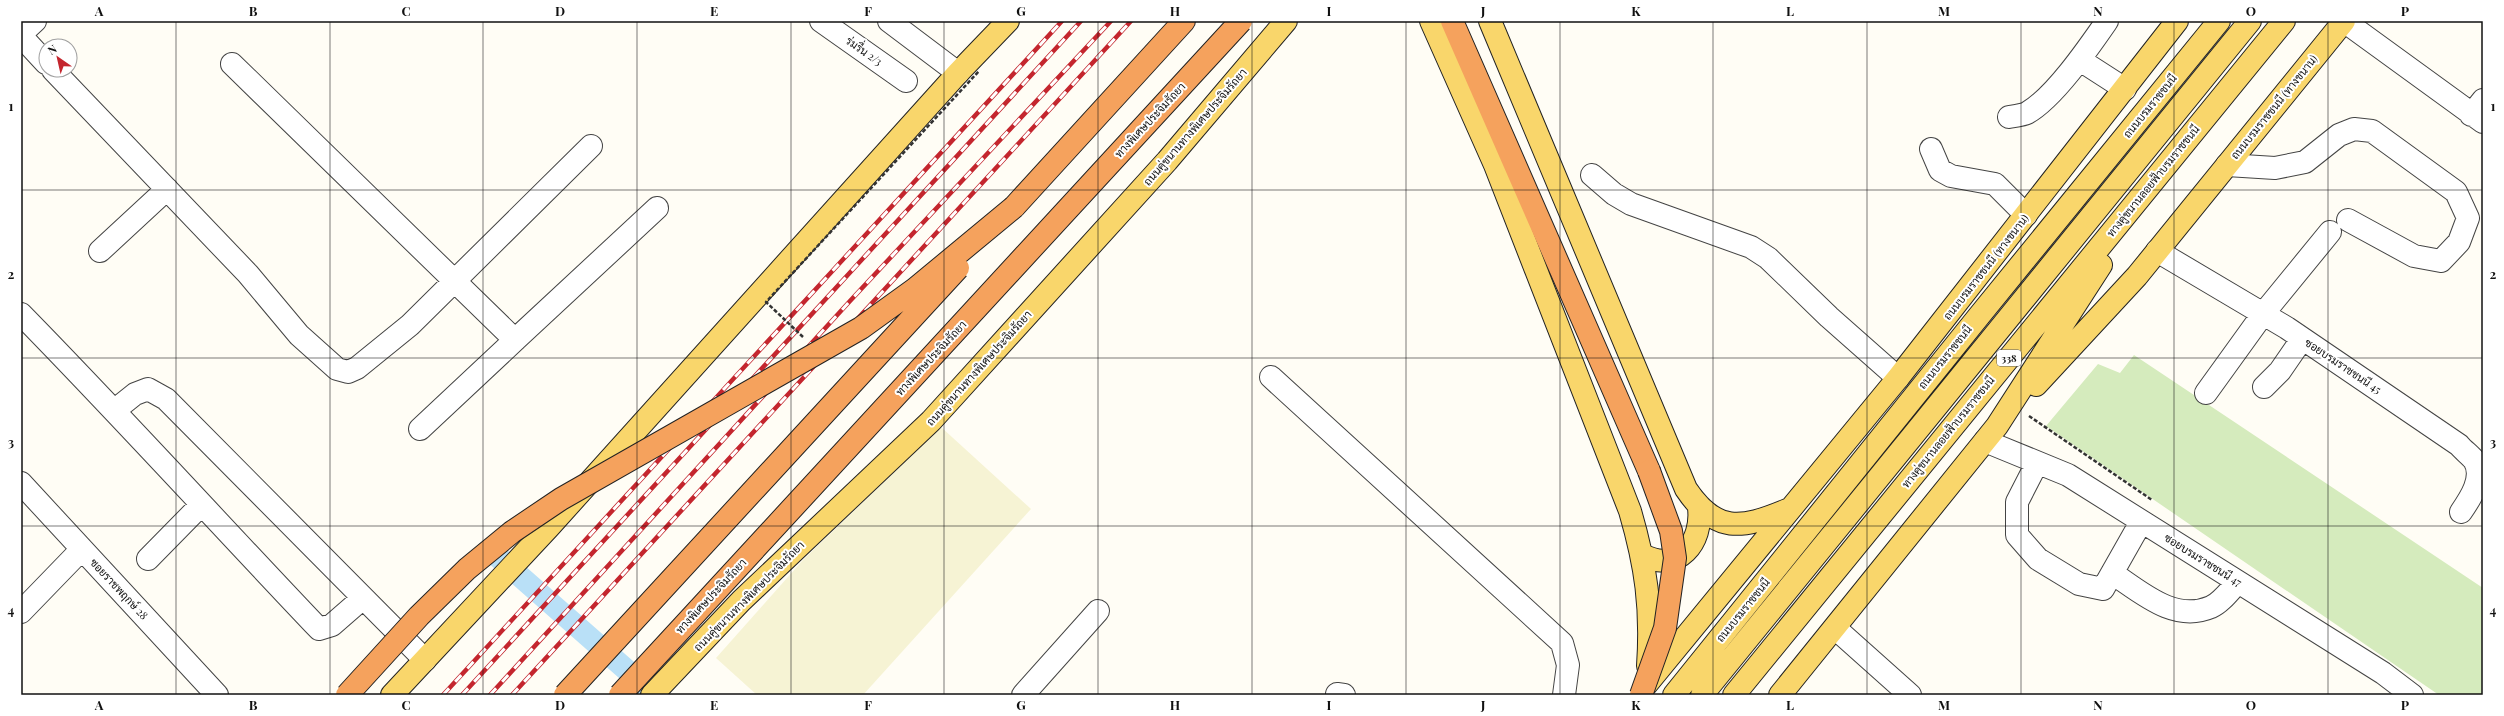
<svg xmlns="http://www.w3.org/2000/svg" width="2504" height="716" font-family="'Playfair Display',Sarabun,serif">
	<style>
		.farmland { fill: #f6f3d4 }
		.green { fill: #d5ebbd }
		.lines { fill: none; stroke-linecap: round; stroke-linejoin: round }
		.canal { stroke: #b9e0f7; stroke-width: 22 }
		.minor-casing { stroke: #444; stroke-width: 24 }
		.major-casing { stroke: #222; stroke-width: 24 }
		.highway-casing { stroke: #222; stroke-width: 24 }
		.path { stroke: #333; stroke-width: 2.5; stroke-dasharray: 4 2; stroke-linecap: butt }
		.minor { stroke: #fff; stroke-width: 22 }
		.major { stroke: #f9d66b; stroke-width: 22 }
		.highway { stroke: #f5a25d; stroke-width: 22 }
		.rail-casing { stroke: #c4262e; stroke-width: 4.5 }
		.rail { stroke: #fff; stroke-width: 3; stroke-dasharray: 9; stroke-linecap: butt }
		.highway-bridge-casing { stroke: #222; stroke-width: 24; stroke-linecap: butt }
		.path-bridge { stroke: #333; stroke-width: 2.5; stroke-dasharray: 4 2; stroke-linecap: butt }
		.highway-bridge { stroke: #f5a25d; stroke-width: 22 }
		.grid { fill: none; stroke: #111; stroke-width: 1; stroke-opacity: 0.55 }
		.labels { text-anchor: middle; stroke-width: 4; stroke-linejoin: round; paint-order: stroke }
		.shield { fill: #fff; stroke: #585858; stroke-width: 1 }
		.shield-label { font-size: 10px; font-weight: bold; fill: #111 }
		.street-label { font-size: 11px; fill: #111; stroke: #fff }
		.neatline { fill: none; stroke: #111; stroke-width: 1.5 }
		.grid-label { font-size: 13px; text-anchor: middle; font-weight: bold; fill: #111 }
	</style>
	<rect width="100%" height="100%" fill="#fffdf5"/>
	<path class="farmland" d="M 941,427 L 1031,509 L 863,695 L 757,695 L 716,658 L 803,560 Z"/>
	<path class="green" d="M 2134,355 L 2483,588 L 2483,695 L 2439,695 L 2046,426 L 2098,364 L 2120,373 Z"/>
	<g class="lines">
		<path class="canal" d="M 497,556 L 655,695"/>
		<g class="minor-casing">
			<path id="minor" d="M 821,21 L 906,81
				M 889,21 L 958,73
				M 2344,21 L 2483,122
				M 21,34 L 35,21
				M 21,36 L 46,63
				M 2080,60 L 2125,89
				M 232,64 L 515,340 L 420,429
				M 53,70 L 248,274 L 299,335 L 337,369 L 348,372 L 357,368 L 410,325 L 591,146
				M 2471,115 L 2483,100
				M 2009,117 C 2015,116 2023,115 2027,113 C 2054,98 2089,47 2107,21
				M 1931,149 L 1940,170 L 1951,176 L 1995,184 L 2026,215
				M 2227,165 L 2275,168 L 2305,162 L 2339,135 L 2354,129 L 2372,131 L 2456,192 L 2468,218 L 2459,242 L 2441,261 L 2414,256 L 2348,220
				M 1592,175 L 1614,194 L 1631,204 L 1751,247 L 1768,258 L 1829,317 L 1898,378
				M 100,251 L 167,189
				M 2157,251 L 2287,328 L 2459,445 C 2463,450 2470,455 2474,460 C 2485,477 2470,499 2461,512
				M 21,314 C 122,417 219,524 319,629 L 332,625 L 363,598
				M 515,340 L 657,208
				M 1271,377 L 1562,643 L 1568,665 L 1564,695
				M 2264,387 L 2280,371 L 2302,339
				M 2206,393 L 2263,314 L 2330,232
				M 115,410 L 135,394 L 148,389 L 166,399 L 425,660
				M 1985,441 L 2068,475 L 2383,673 L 2412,695
				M 2037,463 L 2017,502 L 2017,535 L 2038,559 L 2079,584 L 2103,589 L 2141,522
				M 21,483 L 217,695
				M 148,559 L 201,505
				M 2112,573 C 2141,592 2174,623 2211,607 C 2221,603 2231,589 2238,582
				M 21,612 L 82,549
				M 1835,628 L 1910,695
				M 1337,694 L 1344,695
				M 1023,695 L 1098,611"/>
		</g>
		<g class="major-casing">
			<path id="major" d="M 1431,21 L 1495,165 L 1630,511 C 1646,566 1652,608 1648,666
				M 1490,21 L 1686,489 C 1716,534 1741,529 1787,510
				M 2036,385 L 2137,276 L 2344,21
				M 1643,555 C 1678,574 1703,542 1699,508
				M 1646,685 L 1898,378 L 2177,21
				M 392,695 L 549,527 L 958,73 L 1008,21
				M 652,695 L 741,601 L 931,421 L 1167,161 L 1286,21
				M 1674,695 L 1979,316 L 2219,21
				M 1702,695 L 2250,21
				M 1734,695 L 2284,21
				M 1780,695 L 1997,426 L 2101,265"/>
		</g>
		<g class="highway-casing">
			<path id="highway" d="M 1452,21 L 1649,471
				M 1014,207 L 1184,21"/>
		</g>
		<path class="path" d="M 2029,416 L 2152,500"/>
		<use href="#minor" class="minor"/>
		<use href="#major" class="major"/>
		<use href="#highway" class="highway"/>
		<g class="rail-casing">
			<path id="rail" d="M 443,695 L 1062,21
				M 462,695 L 1081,21
				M 490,695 L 850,301 L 1111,21
				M 512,695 L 1131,21"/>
		</g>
		<use href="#rail" class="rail"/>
		<g class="highway-bridge-casing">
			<path id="highway-bridge" d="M 347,695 L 419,616 L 467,569 L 512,532 L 561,499 L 861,328 L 915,289 L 1014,207
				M 565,695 L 958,268
				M 620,695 L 1241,21
				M 1641,695 L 1665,628 L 1675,558 L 1671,531 L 1649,471"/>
		</g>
		<path class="path-bridge" d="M 803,337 L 766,302 L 979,71"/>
		<use href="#highway-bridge" class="highway-bridge"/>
	</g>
	<path class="grid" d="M 176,21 L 176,695M 330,21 L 330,695M 483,21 L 483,695M 637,21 L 637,695M 791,21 L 791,695M 944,21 L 944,695M 1098,21 L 1098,695M 1252,21 L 1252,695M 1406,21 L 1406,695M 1560,21 L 1560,695M 1713,21 L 1713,695M 1867,21 L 1867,695M 2021,21 L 2021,695M 2174,21 L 2174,695M 2328,21 L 2328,695M 21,190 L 2483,190M 21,358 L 2483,358M 21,526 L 2483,526"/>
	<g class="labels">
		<rect class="shield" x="1997" y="350" width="24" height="16" rx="3"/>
		<g class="shield-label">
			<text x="2009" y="362">338</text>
		</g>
		<g class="street-label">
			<text transform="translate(864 51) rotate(35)" y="4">ร่มรื่น 2/3</text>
			<text transform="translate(2150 106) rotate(-51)" y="4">ถนนบรมราชชนนี</text>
			<text transform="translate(2274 107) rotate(-51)" y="4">ถนนบรมราชชนนี (ทางขนาน)</text>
			<text transform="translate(1150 120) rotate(-47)" y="4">ทางพิเศษประจิมรัถยา</text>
			<text transform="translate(1195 127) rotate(-49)" y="4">ถนนคู่ขนานทางพิเศษประจิมรัถยา</text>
			<text transform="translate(2153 181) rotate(-51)" y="4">ทางคู่ขนานลอยฟ้าบรมราชชนนี</text>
			<text transform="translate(1986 267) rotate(-52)" y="4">ถนนบรมราชชนนี (ทางขนาน)</text>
			<text transform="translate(1945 357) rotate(-51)" y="4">ถนนบรมราชชนนี</text>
			<text transform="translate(931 358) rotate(-47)" y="4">ทางพิเศษประจิมรัถยา</text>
			<text transform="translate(2343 366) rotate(34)" y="4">ซอยบรมราชชนนี 45</text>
			<text transform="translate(979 368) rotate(-48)" y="4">ถนนคู่ขนานทางพิเศษประจิมรัถยา</text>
			<text transform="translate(1948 432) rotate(-51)" y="4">ทางคู่ขนานลอยฟ้าบรมราชชนนี</text>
			<text transform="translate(2203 560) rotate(32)" y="4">ซอยบรมราชชนนี 47</text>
			<text transform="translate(119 589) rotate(47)" y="4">ซอยราชพฤกษ์ 28</text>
			<text transform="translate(711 596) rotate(-47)" y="4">ทางพิเศษประจิมรัถยา</text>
			<text transform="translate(749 596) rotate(-45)" y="4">ถนนคู่ขนานทางพิเศษประจิมรัถยา</text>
			<text transform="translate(1743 610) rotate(-51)" y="4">ถนนบรมราชชนนี</text>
		</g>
	</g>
	<rect width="2504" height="716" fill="none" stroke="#ffffff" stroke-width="44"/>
	<g transform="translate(58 58) rotate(326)"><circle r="19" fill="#ffffff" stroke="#a0a0a0"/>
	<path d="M0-3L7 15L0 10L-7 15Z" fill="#c4262e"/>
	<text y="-6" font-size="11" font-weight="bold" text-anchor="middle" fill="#111111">N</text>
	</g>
	<rect x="22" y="22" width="2460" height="672" class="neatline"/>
	<g class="grid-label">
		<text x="99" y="16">A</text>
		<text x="253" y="16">B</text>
		<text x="406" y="16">C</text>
		<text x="560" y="16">D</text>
		<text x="714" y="16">E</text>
		<text x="868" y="16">F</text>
		<text x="1021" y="16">G</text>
		<text x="1175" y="16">H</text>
		<text x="1329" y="16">I</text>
		<text x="1483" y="16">J</text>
		<text x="1636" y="16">K</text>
		<text x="1790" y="16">L</text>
		<text x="1944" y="16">M</text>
		<text x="2098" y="16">N</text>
		<text x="2251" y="16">O</text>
		<text x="2405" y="16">P</text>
		<text x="11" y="111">1</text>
		<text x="2493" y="111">1</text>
		<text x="11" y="279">2</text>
		<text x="2493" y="279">2</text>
		<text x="11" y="447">3</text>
		<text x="2493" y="447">3</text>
		<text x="11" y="615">4</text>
		<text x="2493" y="615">4</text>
		<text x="99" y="710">A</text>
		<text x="253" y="710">B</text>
		<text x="406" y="710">C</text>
		<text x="560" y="710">D</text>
		<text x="714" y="710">E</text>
		<text x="868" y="710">F</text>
		<text x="1021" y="710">G</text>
		<text x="1175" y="710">H</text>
		<text x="1329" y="710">I</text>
		<text x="1483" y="710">J</text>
		<text x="1636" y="710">K</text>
		<text x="1790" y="710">L</text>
		<text x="1944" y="710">M</text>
		<text x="2098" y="710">N</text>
		<text x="2251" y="710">O</text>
		<text x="2405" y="710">P</text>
	</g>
</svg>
